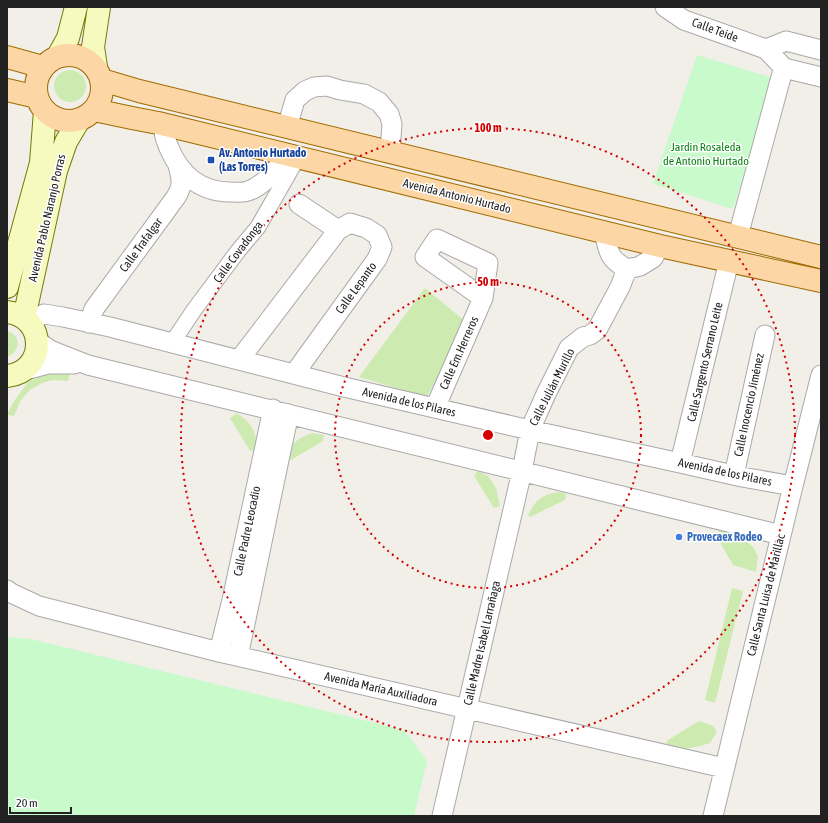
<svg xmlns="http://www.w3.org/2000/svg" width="828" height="823" font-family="'Asap Condensed',sans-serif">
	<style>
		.grass { fill: #cdebb0 }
		.park { fill: #c8facc }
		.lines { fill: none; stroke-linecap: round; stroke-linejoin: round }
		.pedestrian-casing { stroke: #a9a9a9; stroke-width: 17 }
		.minor-casing { stroke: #a9a9a9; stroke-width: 21 }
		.secondary-casing { stroke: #707d05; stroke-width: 24 }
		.primary-casing { stroke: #a06b00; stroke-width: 24 }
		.pedestrian { stroke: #fff; stroke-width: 15 }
		.minor { stroke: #fff; stroke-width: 19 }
		.secondary { stroke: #f7fabf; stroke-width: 22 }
		.primary { stroke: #fcd6a4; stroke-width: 22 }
		.ring { fill: none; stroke: #d40000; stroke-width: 2; stroke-dasharray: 2 4 }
		.transit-dot { fill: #1a4fb4; stroke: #fff; stroke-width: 1.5 }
		.shop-dot { fill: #3f7fe0; stroke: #fff; stroke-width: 1.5 }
		.labels { text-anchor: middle; stroke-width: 3; stroke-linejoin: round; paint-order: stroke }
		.street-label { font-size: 12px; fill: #222; stroke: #fff }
		.park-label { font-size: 12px; fill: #0c8416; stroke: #fff }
		.transit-label { font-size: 12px; font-weight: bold; fill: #164399; stroke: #fff; text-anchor: start }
		.shop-label { font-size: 12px; font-weight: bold; fill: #366cbe; stroke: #fff; text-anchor: start }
		.centre { fill: #d40000; stroke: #fff; stroke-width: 2 }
		.ring-label { font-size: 12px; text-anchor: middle; font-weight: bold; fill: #d40000; stroke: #fff; stroke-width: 3; stroke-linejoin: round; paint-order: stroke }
	</style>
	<rect width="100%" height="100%" fill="#f2efe9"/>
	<path class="grass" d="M54 86a16 16 0 1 1 32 0a16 16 0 1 1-32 0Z
		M 425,288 L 466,322 L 427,397 L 359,377 Z
		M 7,331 C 22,335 21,352 7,357 Z
		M 47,373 L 70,373 L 68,381 L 53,380 L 42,383 L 30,390 L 21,400 L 14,416 L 7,415 L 14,401 L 28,382 Z
		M 237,413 C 253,424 256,431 257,450 L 250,451 L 230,418 Z
		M 312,433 L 324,435 L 323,441 L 291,460 L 284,458 C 288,444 299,438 312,433 Z
		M 478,471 L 488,476 L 496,488 L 500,506 L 494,508 L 474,476 Z
		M 557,492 L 566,493 L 565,500 L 530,517 L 528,515 C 536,500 540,496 557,492 Z
		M 719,531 L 733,534 L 746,541 L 753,547 L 758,556 L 756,572 L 733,565 L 718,539 Z
		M 732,588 L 743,591 L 715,703 L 705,700 Z
		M 699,721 L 713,726 L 717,732 L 710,743 L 700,746 L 685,749 L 666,744 L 668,740 Z"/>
	<path class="park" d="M 697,55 L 773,78 L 733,209 L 653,184 Z
		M 7,637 L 31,639 L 404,730 L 427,761 L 414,816 L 7,816 Z"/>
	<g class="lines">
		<g class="pedestrian-casing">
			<path id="pedestrian" d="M 172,343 L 194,310 L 238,251 L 258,227 L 298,157"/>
		</g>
		<g class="minor-casing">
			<path id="minor" d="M 665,7 L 684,20 L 766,49 L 784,68
				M 766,49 L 786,41 L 821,50
				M 784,68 L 821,77
				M 164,125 C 164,129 164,133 165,137 C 166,141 168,145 169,148 C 180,174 200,192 230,192 C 236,192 243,193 248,191 C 264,186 278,167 289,155
				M 287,127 L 295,100 L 305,91 L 314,87 L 327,86 L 340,90 L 364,94 L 379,102 L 389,114 L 392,124 L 390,151
				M 299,204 L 338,230
				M 604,232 C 606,240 607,250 612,257 C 615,262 622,266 627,269 L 640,266 L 653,258 L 660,246
				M 738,236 L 781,77 L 784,68
				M 28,322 L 44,314 L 63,317 L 110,327 L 344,387 L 530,430 L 680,463 L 742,477 L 793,486
				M 89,323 L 94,309 L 176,197 C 184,184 181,178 178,165
				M 37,341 L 50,350 L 88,365 L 781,535
				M 239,360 L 338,230 L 350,223 L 366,228 L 377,235 L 382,247 L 377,259 L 294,374
				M 25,370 L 48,364 L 74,364
				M 435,408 L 483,298 L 425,257 L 437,239 L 488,263 L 483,298
				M 680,463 L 729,261
				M 734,475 L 765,335
				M 7,590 L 11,593 L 39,606 L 219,652 L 724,768
				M 219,652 L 232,600 L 273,409
				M 238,656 C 256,575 271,494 289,414
				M 442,816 L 522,471 L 530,430 L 546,394 L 569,348 L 583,337 L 590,335 L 597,330 L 620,287 L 627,269
				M 713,816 L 793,486 L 821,375"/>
		</g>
		<g class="secondary-casing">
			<path id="secondary" d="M 58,56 L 68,38 L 76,7
				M 96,67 L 93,47 L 99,7
				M 7,287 L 41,163 L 45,111
				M 7,312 C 47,316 47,372 7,376
				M 24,318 L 56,171 L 66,142 L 79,120"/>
		</g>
		<g class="primary-casing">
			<path id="primary" d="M36 88a33 33 0 1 1 66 0a33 33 0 1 1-66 0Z
				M 7,57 L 43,67
				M 102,80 L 139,91 L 821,257
				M 7,90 L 37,97
				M 94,110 L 132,118 L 158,123 L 660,246 L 821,281"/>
		</g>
		<use href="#pedestrian" class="pedestrian"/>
		<use href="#minor" class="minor"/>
		<use href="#secondary" class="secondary"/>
		<use href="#primary" class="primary"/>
	</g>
	<g class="ring">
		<circle cx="488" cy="435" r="153"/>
		<circle cx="488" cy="435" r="307"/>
	</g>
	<rect class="transit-dot" x="207" y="156" width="8" height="8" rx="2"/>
	<circle class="shop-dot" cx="679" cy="537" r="4"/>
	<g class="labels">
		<g class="street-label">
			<text transform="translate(715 30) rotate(20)" y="4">Calle Teide</text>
			<text transform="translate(457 196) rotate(14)" y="4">Avenida Antonio Hurtado</text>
			<text transform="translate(47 218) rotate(-77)" y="4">Avenida Pablo Naranjo Porras</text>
			<text transform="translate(141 245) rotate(-54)" y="4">Calle Trafalgar</text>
			<text transform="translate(238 252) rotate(-53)" y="4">Calle Covadonga</text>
			<text transform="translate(356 288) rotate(-54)" y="4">Calle Lepanto</text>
			<text transform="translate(459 353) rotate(-66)" y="4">Calle Em.Herreros</text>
			<text transform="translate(705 362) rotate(-77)" y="4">Calle Sargento Serrano Leite</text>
			<text transform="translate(552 387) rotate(-63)" y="4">Calle Julián Murillo</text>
			<text transform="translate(409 402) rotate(13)" y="4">Avenida de los Pilares</text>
			<text transform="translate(749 405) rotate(-78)" y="4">Calle Inocencio Jiménez</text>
			<text transform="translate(725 472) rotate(12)" y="4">Avenida de los Pilares</text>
			<text transform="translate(247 531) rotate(-78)" y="4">Calle Padre Leocadio</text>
			<text transform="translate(766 595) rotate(-76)" y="4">Calle Santa Luisa de Marillac</text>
			<text transform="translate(482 643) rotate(-77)" y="4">Calle Madre Isabel Larrañaga</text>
			<text transform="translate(381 689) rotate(13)" y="4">Avenida María Auxiliadora</text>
		</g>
		<g class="park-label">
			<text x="706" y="151">Jardin Rosaleda<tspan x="706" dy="14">de Antonio Hurtado</tspan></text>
		</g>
		<g class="transit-label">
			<text x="219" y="157">Av. Antonio Hurtado<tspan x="219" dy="14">(Las Torres)</tspan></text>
		</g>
		<g class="shop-label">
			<text x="687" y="541">Provecaex Rodeo</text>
		</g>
	</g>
	<circle cx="488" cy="435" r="6" class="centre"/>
	<g class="ring-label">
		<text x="488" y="132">100 m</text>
		<text x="488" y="286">50 m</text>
	</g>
	<rect width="828" height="823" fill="none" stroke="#222222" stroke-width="16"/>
	<path d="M10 807v6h61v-6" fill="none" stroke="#222222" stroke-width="2"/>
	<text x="16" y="807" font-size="12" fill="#222222" stroke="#ffffff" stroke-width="3" paint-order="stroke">20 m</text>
</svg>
